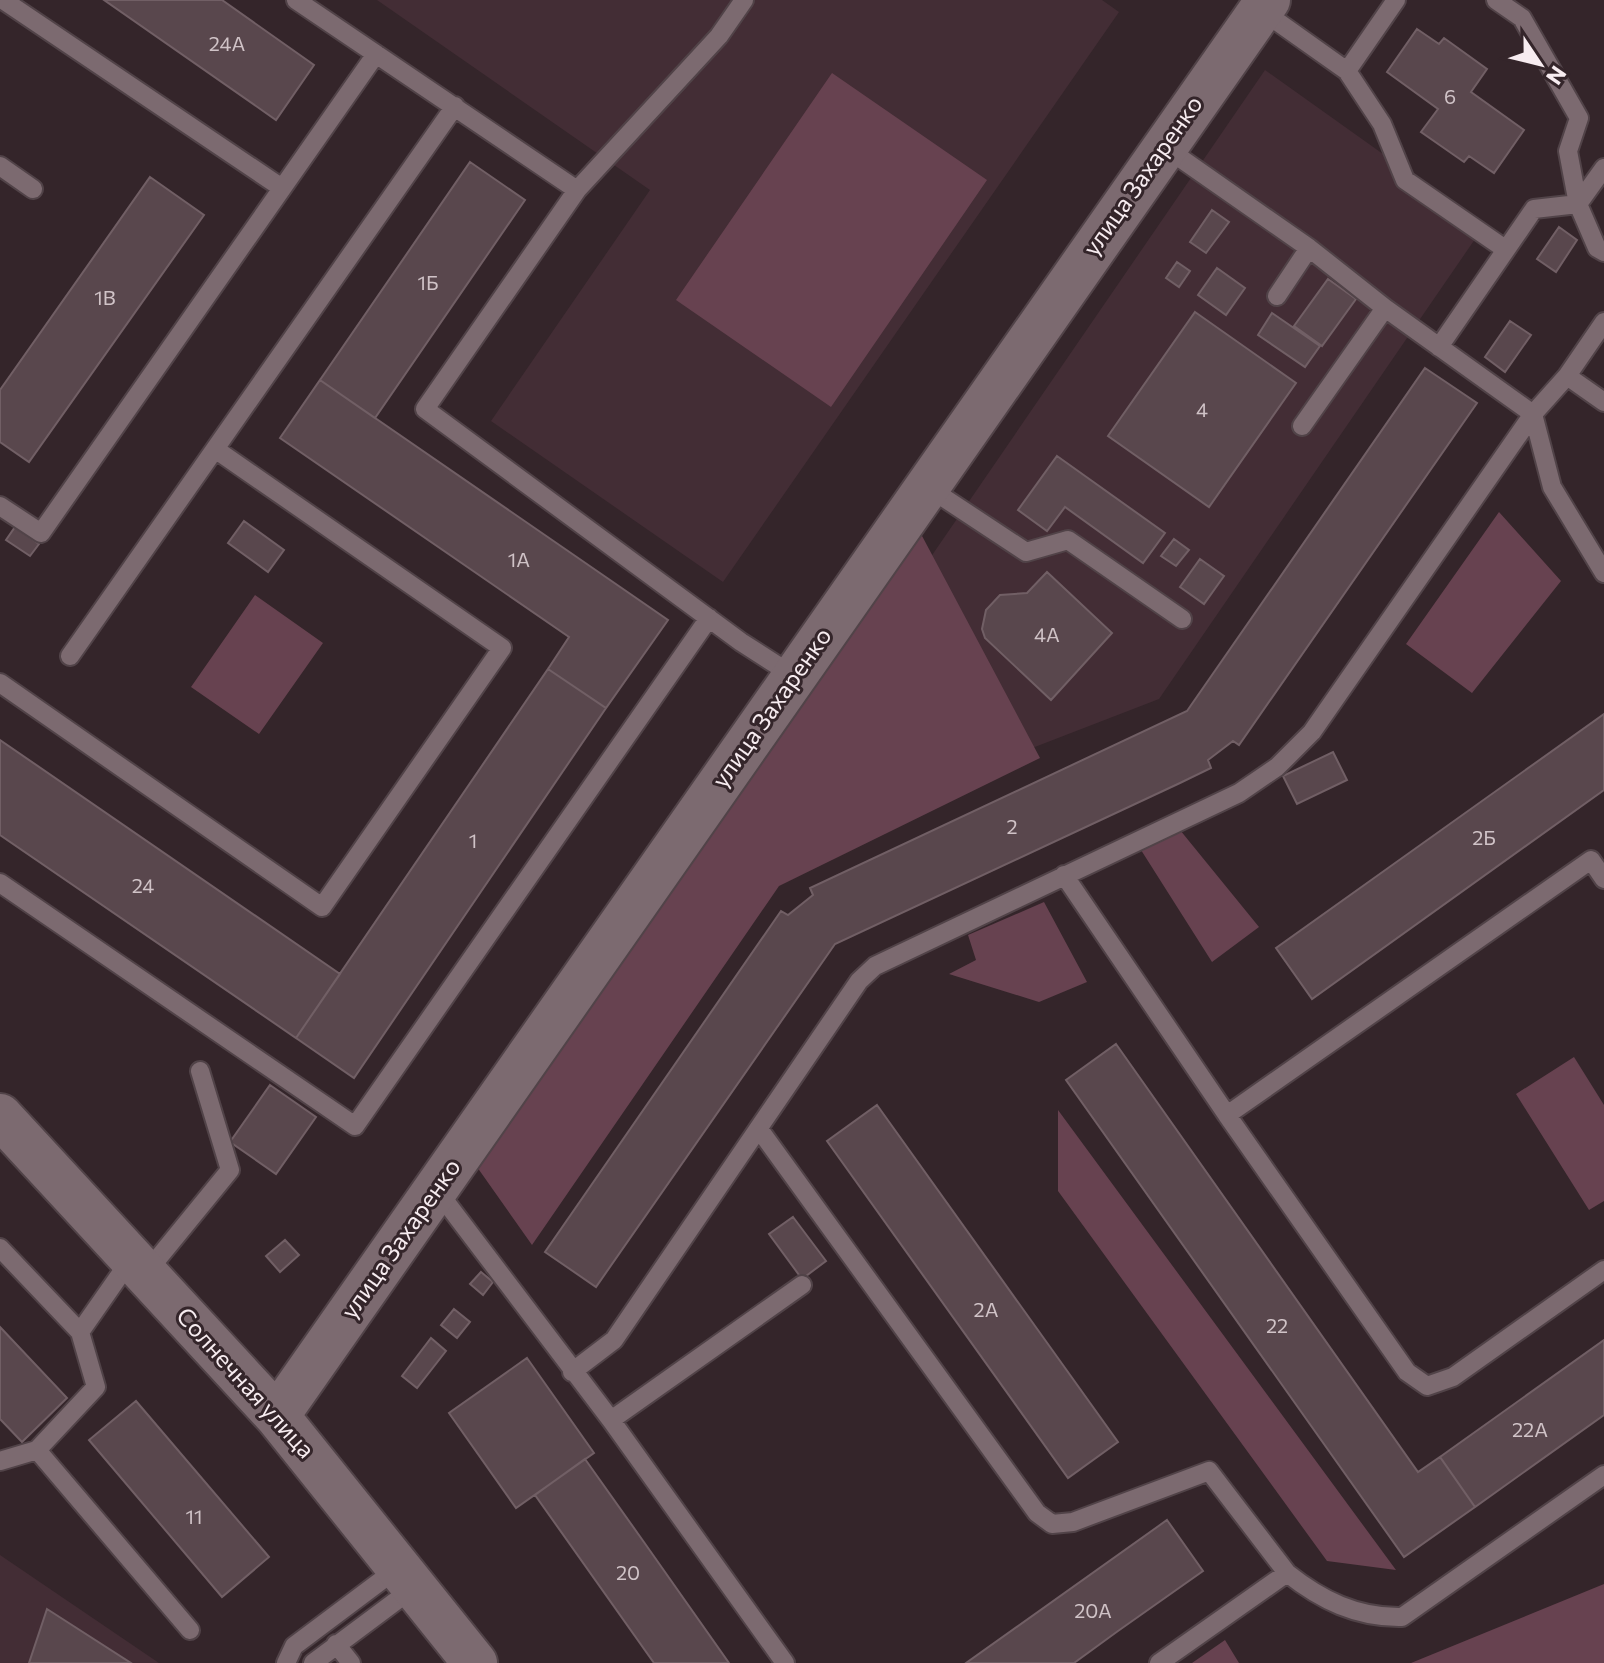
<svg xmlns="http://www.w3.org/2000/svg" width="1604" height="1663" font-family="Commissioner,sans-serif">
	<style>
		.built { fill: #432d35 }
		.green { fill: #674250 }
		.building { fill: #59474d; stroke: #715f65; stroke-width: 2 }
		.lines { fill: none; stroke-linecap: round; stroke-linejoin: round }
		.service-casing { stroke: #514348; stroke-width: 22 }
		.tertiary-casing { stroke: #514348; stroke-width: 48 }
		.service { stroke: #7c6a70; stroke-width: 18 }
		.tertiary { stroke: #7c6a70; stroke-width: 44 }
		.labels { text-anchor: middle; stroke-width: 6; stroke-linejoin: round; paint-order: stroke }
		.number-label { font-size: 20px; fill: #d0c3c7 }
		.street-label { font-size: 24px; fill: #f7ecf0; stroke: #34252a }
	</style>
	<rect width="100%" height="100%" fill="#34252a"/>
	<path class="built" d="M 377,0 L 1102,0 L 1119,12 L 723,582 L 491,421 L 650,190 Z
		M 1265,70 L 1484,226 L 1159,699 L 716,870 Z
		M 0,1555 L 159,1663 L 0,1663 Z"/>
	<path class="green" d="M 832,73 L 987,180 L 831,407 L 676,300 Z
		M 1499,512 L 1561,581 L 1472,693 L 1406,644 Z
		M 921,534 L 1040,758 L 779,886 L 532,1245 L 477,1167 Z
		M 255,595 L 323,643 L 259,734 L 191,687 Z
		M 1180,830 L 1259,927 L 1212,962 L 1141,850 Z
		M 1044,902 L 1087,982 L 1039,1002 L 949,974 L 976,960 L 968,935 Z
		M 1574,1057 L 1604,1105 L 1604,1201 L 1589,1210 L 1516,1094 Z
		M 1058,1110 L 1396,1570 L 1327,1561 L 1058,1191 Z
		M 1604,1584 L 1604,1663 L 1411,1663 Z
		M 1225,1640 L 1239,1663 L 1192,1663 Z"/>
	<path class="building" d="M 104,0 L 222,0 L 314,65 L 276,120 Z
		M 1417,29 L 1439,44 L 1444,38 L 1487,69 L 1471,92 L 1524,130 L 1494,173 L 1469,156 L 1464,162 L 1421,132 L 1438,109 L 1387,72 Z
		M 470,162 L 525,200 L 375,418 L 320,380 Z
		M 150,177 L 204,215 L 29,462 L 0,442 L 0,390 Z
		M 1212,210 L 1229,222 L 1206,253 L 1190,242 Z
		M 1559,227 L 1577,240 L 1556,272 L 1537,259 Z
		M 1177,262 L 1190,271 L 1179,287 L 1166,278 Z
		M 1217,268 L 1245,288 L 1226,315 L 1198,295 Z
		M 1328,279 L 1356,299 L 1322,346 L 1294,326 Z
		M 1195,312 L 1296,383 L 1209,507 L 1108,436 Z
		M 1272,313 L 1320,346 L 1305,367 L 1258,335 Z
		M 1510,321 L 1531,335 L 1505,372 L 1485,357 Z
		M 1425,368 L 1477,403 L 1239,745 L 1233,741 L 1208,760 L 1211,768 L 1180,783 L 835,944 L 596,1287 L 545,1252 L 781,911 L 788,915 L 813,895 L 810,888 L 1187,711 Z
		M 320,380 L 668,620 L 606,708 L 548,669 L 569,637 L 280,438 Z
		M 1057,456 L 1165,533 L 1143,563 L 1065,507 L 1047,531 L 1018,510 Z
		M 244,521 L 284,550 L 268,572 L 228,543 Z
		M 15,527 L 39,544 L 30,556 L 6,540 Z
		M 1174,539 L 1189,550 L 1176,566 L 1161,556 Z
		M 1200,559 L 1224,576 L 1204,604 L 1180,587 Z
		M 1047,572 L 1112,633 L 1051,700 L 985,638 L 982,629 L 986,610 L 1000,595 L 1027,593 Z
		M 548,669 L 606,708 L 354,1078 L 296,1038 Z
		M 1604,714 L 1604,790 L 1312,999 L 1276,948 Z
		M 0,740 L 340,974 L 296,1038 L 0,835 Z
		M 1333,752 L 1347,780 L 1297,804 L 1283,776 Z
		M 1116,1044 L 1418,1472 L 1440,1457 L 1475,1507 L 1404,1557 L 1066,1080 Z
		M 270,1085 L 316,1117 L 276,1174 L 230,1142 Z
		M 877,1105 L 1118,1442 L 1068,1478 L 827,1141 Z
		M 793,1217 L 826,1261 L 802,1279 L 769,1234 Z
		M 285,1240 L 299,1255 L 280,1272 L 266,1256 Z
		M 481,1272 L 493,1282 L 483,1295 L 470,1284 Z
		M 454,1309 L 470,1322 L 457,1338 L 441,1325 Z
		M 0,1327 L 67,1398 L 22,1442 L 0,1419 Z
		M 431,1338 L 446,1351 L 417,1388 L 402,1376 Z
		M 1604,1340 L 1604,1415 L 1475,1507 L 1440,1457 Z
		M 527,1358 L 594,1453 L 516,1508 L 449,1413 Z
		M 136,1401 L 269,1557 L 222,1597 L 89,1440 Z
		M 585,1459 L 646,1545 L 729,1663 L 654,1663 L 535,1495 Z
		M 1167,1520 L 1203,1571 L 1118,1631 L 1074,1663 L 966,1663 Z
		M 47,1609 L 131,1663 L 29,1663 Z"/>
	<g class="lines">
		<g class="service-casing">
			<path id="service" d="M 3,0 L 282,188
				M 296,0 L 577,190 L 425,409 L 741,642 L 794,676
				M 1496,0 L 1522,18 L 1579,118 L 1568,151 L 1578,204 L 1604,168
				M 1261,10 L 1347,71 L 1382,124 L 1405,180 L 1505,249
				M 1347,71 L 1396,0
				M 1163,146 L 1309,248 L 1385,308 L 1533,414 L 1552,487 L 1604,573
				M 0,166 L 33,189
				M 577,190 L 719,36 L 744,0
				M 1277,296 L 1309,248
				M 1439,347 L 1534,209 L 1578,204 L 1597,248 L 1604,252
				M 1567,376 L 1604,402
				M 1302,426 L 1385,308
				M 926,486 L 1026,552 L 1068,540 L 1182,619
				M 0,506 L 41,533 L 376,54
				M 70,656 L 215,449
				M 0,683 L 322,907 L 502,648 L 215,449 L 455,106
				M 1064,875 L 1227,1115 L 1591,860 L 1604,879
				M 0,883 L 355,1126 L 709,618
				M 1227,1115 L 1407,1372 L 1427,1386 L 1453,1377 L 1604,1270
				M 759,1129 L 1037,1513 L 1052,1524 L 1073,1522 L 1209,1471 L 1287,1573
				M 436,1189 L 611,1420 L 785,1663
				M 0,1248 L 80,1332
				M 146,1273 L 230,1170 L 200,1071
				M 572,1372 L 614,1340 L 859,981 L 875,966 L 1239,793 L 1277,767 L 1312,732 L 1533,414 L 1567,376 L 1604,322
				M 611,1420 L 802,1285
				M 37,1450 L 96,1387 L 80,1332 L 131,1259
				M 0,1461 L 37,1450 L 190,1630
				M 336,1644 L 351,1663
				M 286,1663 L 294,1646 L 398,1568
				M 313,1663 L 416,1586
				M 1159,1663 L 1287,1573 C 1321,1600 1357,1618 1402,1617 L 1604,1475"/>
		</g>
		<g class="tertiary-casing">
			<path id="tertiary" d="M 0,1116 L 277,1416 L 475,1663
				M 277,1416 L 1268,0"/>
		</g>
		<use href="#service" class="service"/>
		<use href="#tertiary" class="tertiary"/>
	</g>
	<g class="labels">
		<g class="number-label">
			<text x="227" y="51">24А</text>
			<text x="1450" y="104">6</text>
			<text x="428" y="290">1Б</text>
			<text x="105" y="305">1В</text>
			<text x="1202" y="417">4</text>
			<text x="519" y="567">1А</text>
			<text x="1047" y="642">4А</text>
			<text x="1012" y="834">2</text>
			<text x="1484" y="845">2Б</text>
			<text x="473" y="848">1</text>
			<text x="143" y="893">24</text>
			<text x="986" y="1317">2А</text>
			<text x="1277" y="1333">22</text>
			<text x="1530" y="1437">22А</text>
			<text x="194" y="1524">11</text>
			<text x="628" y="1580">20</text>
			<text x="1093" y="1618">20А</text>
		</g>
		<g class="street-label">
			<text transform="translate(1143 176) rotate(-55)" y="8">улица Захаренко</text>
			<text transform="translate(772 708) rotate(-55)" y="8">улица Захаренко</text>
			<text transform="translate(401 1239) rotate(-55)" y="8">улица Захаренко</text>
			<text transform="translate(245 1383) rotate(48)" y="8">Солнечная улица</text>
		</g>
	</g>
	<g transform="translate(1540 64) rotate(125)" stroke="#34252a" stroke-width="6" paint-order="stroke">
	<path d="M0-6L14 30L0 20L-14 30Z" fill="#f7ecf0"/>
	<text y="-12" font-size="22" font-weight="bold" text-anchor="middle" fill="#f7ecf0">N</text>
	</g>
</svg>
